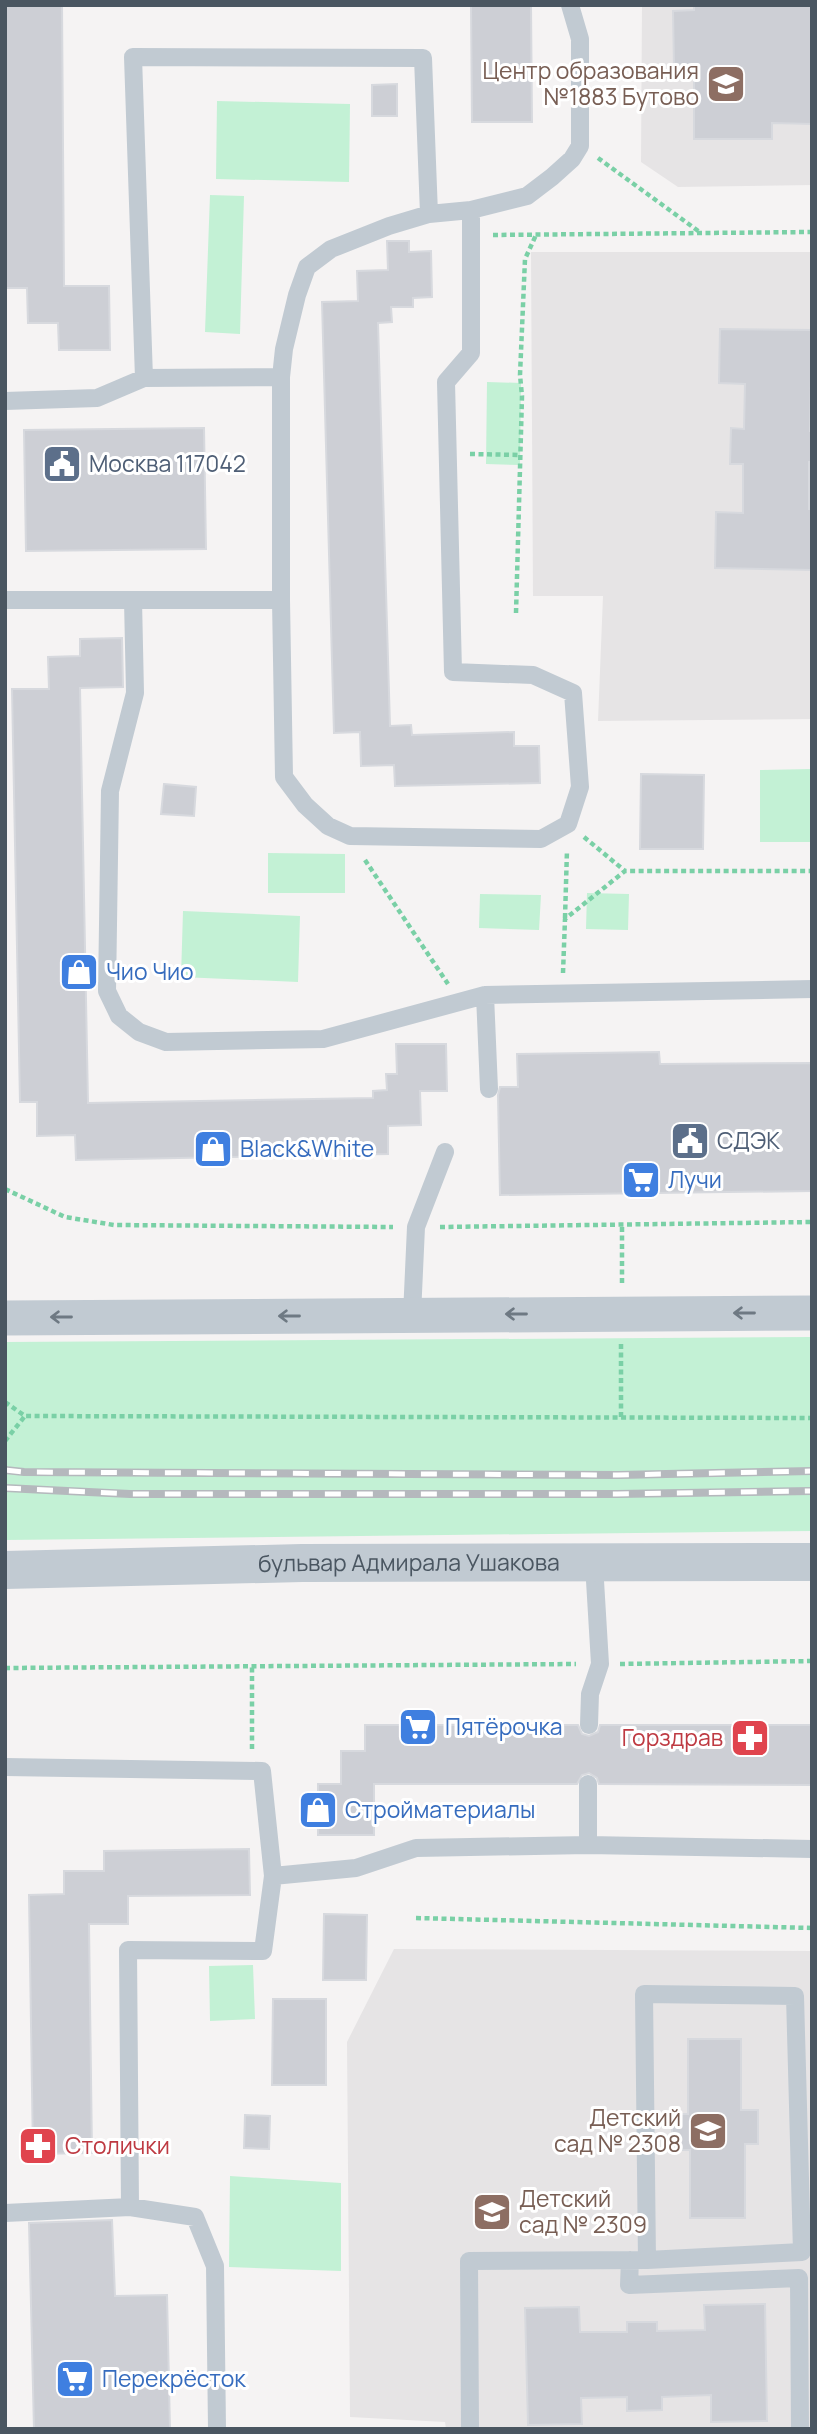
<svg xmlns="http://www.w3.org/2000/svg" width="817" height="2434" font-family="Manrope,sans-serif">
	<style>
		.education { fill: #e6e4e5 }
		.green { fill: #c3f1d5 }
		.building { fill: #cdcfd5; stroke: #d7d9de; stroke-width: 2 }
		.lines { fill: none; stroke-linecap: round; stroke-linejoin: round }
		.path { stroke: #7ad0a6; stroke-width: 4.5; stroke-dasharray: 5 3.5; stroke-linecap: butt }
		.service { stroke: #c1cad2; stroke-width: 18 }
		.minor { stroke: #c1cad2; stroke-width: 35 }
		.tertiary { stroke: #c1cad2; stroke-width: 38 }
		.rail-casing { stroke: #b5b8bd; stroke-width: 8 }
		.rail { stroke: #fff; stroke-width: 5; stroke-dasharray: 16; stroke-linecap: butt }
		.oneway { stroke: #6e7983 }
		.labels { text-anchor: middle; stroke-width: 6; stroke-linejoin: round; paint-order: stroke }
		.education-label { font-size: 23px; fill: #785e54; stroke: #fff; text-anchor: end }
		.service-label { font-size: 23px; fill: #4e5e75; stroke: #fff; text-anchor: start }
		.shop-label { font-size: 23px; fill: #366cbe; stroke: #fff; text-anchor: start }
		.street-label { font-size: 23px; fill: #4a5661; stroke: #fff }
		.health-label { font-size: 23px; fill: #be3a42; stroke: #fff; text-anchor: end }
	</style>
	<rect width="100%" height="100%" fill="#f5f3f3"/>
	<path class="education" d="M 642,5 L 812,5 L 812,185 L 678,187 L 641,162 Z
		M 531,252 L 812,252 L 812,719 L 598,721 L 603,596 L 533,596 Z
		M 394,1949 L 812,1951 L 812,2429 L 446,2429 L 445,2422 L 350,2417 L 347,2042 Z"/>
	<path class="green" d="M 217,101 L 350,104 L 349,182 L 216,179 Z
		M 210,195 L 244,196 L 240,334 L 205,332 Z
		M 487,382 L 521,383 L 520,465 L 486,464 Z
		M 812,769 L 812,842 L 760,842 L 760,770 Z
		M 268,853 L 345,854 L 345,893 L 268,893 Z
		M 587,893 L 629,894 L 628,930 L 586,929 Z
		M 480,894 L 541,895 L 539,930 L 479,928 Z
		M 183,911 L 300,916 L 298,982 L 181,977 Z
		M 812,1337 L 812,1531 L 5,1540 L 5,1342 Z
		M 253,1965 L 255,2019 L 210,2021 L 209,1966 Z
		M 230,2176 L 341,2183 L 341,2271 L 229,2267 Z"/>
	<path class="building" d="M 5,5 L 62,5 L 64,286 L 109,286 L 110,350 L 59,350 L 58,323 L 28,323 L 27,288 L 5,288 Z
		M 471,5 L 531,5 L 532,122 L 472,122 Z
		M 694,5 L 812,5 L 812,124 L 772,123 L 772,139 L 694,139 L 694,68 L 674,68 L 673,11 L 694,10 Z
		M 397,84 L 397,116 L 372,116 L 372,85 Z
		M 387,241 L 409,241 L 409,252 L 431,251 L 432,297 L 413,298 L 413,307 L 391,307 L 392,322 L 378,323 L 390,726 L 411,725 L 412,735 L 514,732 L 514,746 L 539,746 L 540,783 L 395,786 L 394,765 L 361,766 L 360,732 L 334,733 L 322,302 L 358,301 L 357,271 L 388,270 Z
		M 720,329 L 812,330 L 810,431 L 812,431 L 812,462 L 809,462 L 809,509 L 812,509 L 812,570 L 715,568 L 716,512 L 743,513 L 743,464 L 730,464 L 731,428 L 744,429 L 745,384 L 719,383 Z
		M 204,428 L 206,549 L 26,551 L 24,430 Z
		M 122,638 L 123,687 L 80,688 L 88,1103 L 373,1098 L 373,1091 L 387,1090 L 386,1074 L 397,1074 L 396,1044 L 446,1044 L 447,1091 L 420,1091 L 421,1125 L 388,1126 L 388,1154 L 76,1160 L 75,1135 L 37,1136 L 37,1102 L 20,1102 L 12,689 L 49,689 L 48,657 L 80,656 L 80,639 Z
		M 641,774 L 704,775 L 703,849 L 640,849 Z
		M 164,784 L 196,787 L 194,816 L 161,814 Z
		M 659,1052 L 660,1064 L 812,1063 L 812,1191 L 500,1195 L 498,1095 L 500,1087 L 518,1087 L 517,1054 Z
		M 365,1725 L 578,1725 L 582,1734 L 589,1736 L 598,1732 L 600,1725 L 812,1725 L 812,1785 L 599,1784 L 597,1778 L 589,1773 L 582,1775 L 577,1784 L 374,1784 L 374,1835 L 318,1835 L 318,1784 L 341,1784 L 341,1751 L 365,1751 Z
		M 249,1849 L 250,1895 L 128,1896 L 128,1924 L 89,1924 L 92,2153 L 33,2154 L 29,1895 L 64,1894 L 64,1871 L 104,1871 L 104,1851 Z
		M 324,1914 L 367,1915 L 366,1980 L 323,1980 Z
		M 273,1999 L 326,1999 L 326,2085 L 272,2085 Z
		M 688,2039 L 741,2039 L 741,2110 L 758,2110 L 758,2144 L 745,2144 L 745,2218 L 690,2218 L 690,2150 L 672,2150 L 672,2114 L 688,2114 Z
		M 245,2115 L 270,2116 L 269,2149 L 244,2148 Z
		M 112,2220 L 115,2296 L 167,2295 L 170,2429 L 34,2429 L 29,2223 Z
		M 765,2304 L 767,2421 L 711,2422 L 711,2395 L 662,2397 L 662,2410 L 627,2411 L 627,2397 L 581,2398 L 582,2424 L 528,2425 L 525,2308 L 579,2307 L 580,2332 L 627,2332 L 627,2322 L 657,2322 L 657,2331 L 705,2330 L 704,2305 Z"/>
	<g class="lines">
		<path class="path" d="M 598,158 L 701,233
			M 493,235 L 812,232
			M 470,454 L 520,455
			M 516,613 L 522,396 L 520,375 L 525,259 L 536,235
			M 584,837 L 625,871
			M 365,860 L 448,984
			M 565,918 L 567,850
			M 563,973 L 565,919 L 625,871 L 812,871
			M 5,1189 L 65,1217 L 114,1225 L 393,1227
			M 440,1227 L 812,1222
			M 622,1283 L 622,1224
			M 5,1402 L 25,1416 L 812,1418
			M 621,1417 L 621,1344
			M 5,1441 L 25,1416
			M 620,1664 L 812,1661
			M 5,1668 L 576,1664
			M 252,1749 L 252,1666
			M 416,1918 L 812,1928"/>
		<path class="service" d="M 144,378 L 133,57 L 423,58 L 429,214
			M 5,401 L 97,398 L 144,378 L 281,377
			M 5,600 L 133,600 L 135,693 L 110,791 L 107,991 L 119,1016 L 139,1032 L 166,1042 L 323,1039 L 485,995 L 812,989
			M 133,600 L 281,600 L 281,377 L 284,349 L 297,295 L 307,267 L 331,249 L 389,226 L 429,214 L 471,210 L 527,196 L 552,177 L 572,159 L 580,146 L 580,39 L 570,5
			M 281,600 L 284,777 L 305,805 L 328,826 L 350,836 L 541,839 L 568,824 L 580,787 L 573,693 L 533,675 L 453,672 L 446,382 L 471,353 L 471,210
			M 485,995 L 489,1089
			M 412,1315 L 416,1227 L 445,1152
			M 589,1725 L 590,1694 L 600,1664 L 594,1564
			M 5,1767 L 262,1771 L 273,1876
			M 588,1784 L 588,1845
			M 130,2207 L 128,1950 L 263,1951 L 273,1876 L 356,1868 L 416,1848 L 588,1845 L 812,1849
			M 5,2213 L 130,2207 L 195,2217 L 215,2266 L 217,2429
			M 630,2260 L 629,2285 L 799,2278 L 800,2429
			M 470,2429 L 469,2261 L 647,2260 L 802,2252 L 795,1996 L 644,1994 L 647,2260"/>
		<path class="minor" d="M 5,1318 L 812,1313"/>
		<path class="tertiary" id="s1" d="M 5,1570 L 302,1563 L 812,1562"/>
		<g class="rail-casing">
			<path id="rail" d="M 5,1470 L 24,1472 L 618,1475 L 812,1471
				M 5,1488 L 130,1494 L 617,1494 L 812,1491"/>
		</g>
		<use href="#rail" class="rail"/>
	</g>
	<defs><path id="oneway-shaft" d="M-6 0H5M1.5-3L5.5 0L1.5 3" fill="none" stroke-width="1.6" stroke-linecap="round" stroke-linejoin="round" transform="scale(1.75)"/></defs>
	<g class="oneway">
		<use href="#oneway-shaft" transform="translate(744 1313) rotate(180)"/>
		<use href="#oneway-shaft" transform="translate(516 1314) rotate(180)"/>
		<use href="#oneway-shaft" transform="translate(289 1316) rotate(180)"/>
		<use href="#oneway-shaft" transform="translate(61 1317) rotate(180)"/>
	</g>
	<defs>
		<g id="school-square" transform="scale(2.0125)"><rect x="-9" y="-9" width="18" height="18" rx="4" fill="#8d6e63" stroke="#fff"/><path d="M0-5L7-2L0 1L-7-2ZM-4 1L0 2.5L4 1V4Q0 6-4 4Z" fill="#fff"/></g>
		<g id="civic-square" transform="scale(2.0125)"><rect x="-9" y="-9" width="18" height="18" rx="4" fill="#5c6f8a" stroke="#fff"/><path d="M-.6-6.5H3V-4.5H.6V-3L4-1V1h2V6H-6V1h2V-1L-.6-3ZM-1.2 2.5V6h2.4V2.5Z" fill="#fff"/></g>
		<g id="shop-square" transform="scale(2.0125)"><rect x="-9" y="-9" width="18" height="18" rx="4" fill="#3f7fe0" stroke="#fff"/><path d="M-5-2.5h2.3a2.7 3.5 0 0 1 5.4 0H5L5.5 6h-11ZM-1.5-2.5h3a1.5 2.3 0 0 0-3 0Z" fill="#fff"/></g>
		<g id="supermarket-square" transform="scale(2.0125)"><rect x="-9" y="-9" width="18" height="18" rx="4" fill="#3f7fe0" stroke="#fff"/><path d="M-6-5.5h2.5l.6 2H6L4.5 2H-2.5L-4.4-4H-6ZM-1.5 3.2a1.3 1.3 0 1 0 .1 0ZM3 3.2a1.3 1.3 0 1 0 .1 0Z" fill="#fff"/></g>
		<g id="pharmacy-square" transform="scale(2.0125)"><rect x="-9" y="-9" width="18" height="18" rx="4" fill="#e0444e" stroke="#fff"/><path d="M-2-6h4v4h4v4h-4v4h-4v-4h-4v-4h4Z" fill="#fff"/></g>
	</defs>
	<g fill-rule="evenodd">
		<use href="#school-square" x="726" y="84"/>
		<use href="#civic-square" x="62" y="464"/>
		<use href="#shop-square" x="79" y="972"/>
		<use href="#civic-square" x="690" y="1141"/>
		<use href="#shop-square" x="213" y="1149"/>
		<use href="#supermarket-square" x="641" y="1180"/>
		<use href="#supermarket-square" x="418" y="1727"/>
		<use href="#pharmacy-square" x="750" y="1738"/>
		<use href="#shop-square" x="318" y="1810"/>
		<use href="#school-square" x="708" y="2131"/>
		<use href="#pharmacy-square" x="38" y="2146"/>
		<use href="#school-square" x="492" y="2212"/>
		<use href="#supermarket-square" x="75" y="2379"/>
	</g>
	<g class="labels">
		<g class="education-label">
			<text x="699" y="79">Центр образования<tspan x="699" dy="26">№1883 Бутово</tspan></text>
			<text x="681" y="2126">Детский<tspan x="681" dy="26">сад № 2308</tspan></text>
			<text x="519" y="2207" text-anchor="start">Детский<tspan x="519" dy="26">сад № 2309</tspan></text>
		</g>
		<g class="service-label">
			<text x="89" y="472">Москва 117042</text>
			<text x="717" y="1149">СДЭК</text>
		</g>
		<g class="shop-label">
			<text x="106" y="980">Чио Чио</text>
			<text x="240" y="1157">Black&amp;White</text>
			<text x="668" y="1188">Лучи</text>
			<text x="445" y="1735">Пятёрочка</text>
			<text x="345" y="1818">Стройматериалы</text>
			<text x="102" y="2387">Перекрёсток</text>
		</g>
		<g class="street-label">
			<text dy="8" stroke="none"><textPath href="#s1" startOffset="404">бульвар Адмирала Ушакова</textPath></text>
		</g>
		<g class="health-label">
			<text x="723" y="1746">Горздрав</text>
			<text x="65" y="2154" text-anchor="start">Столички</text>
		</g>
	</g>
	<rect width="817" height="2434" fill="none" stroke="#4a5661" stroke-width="14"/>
</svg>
